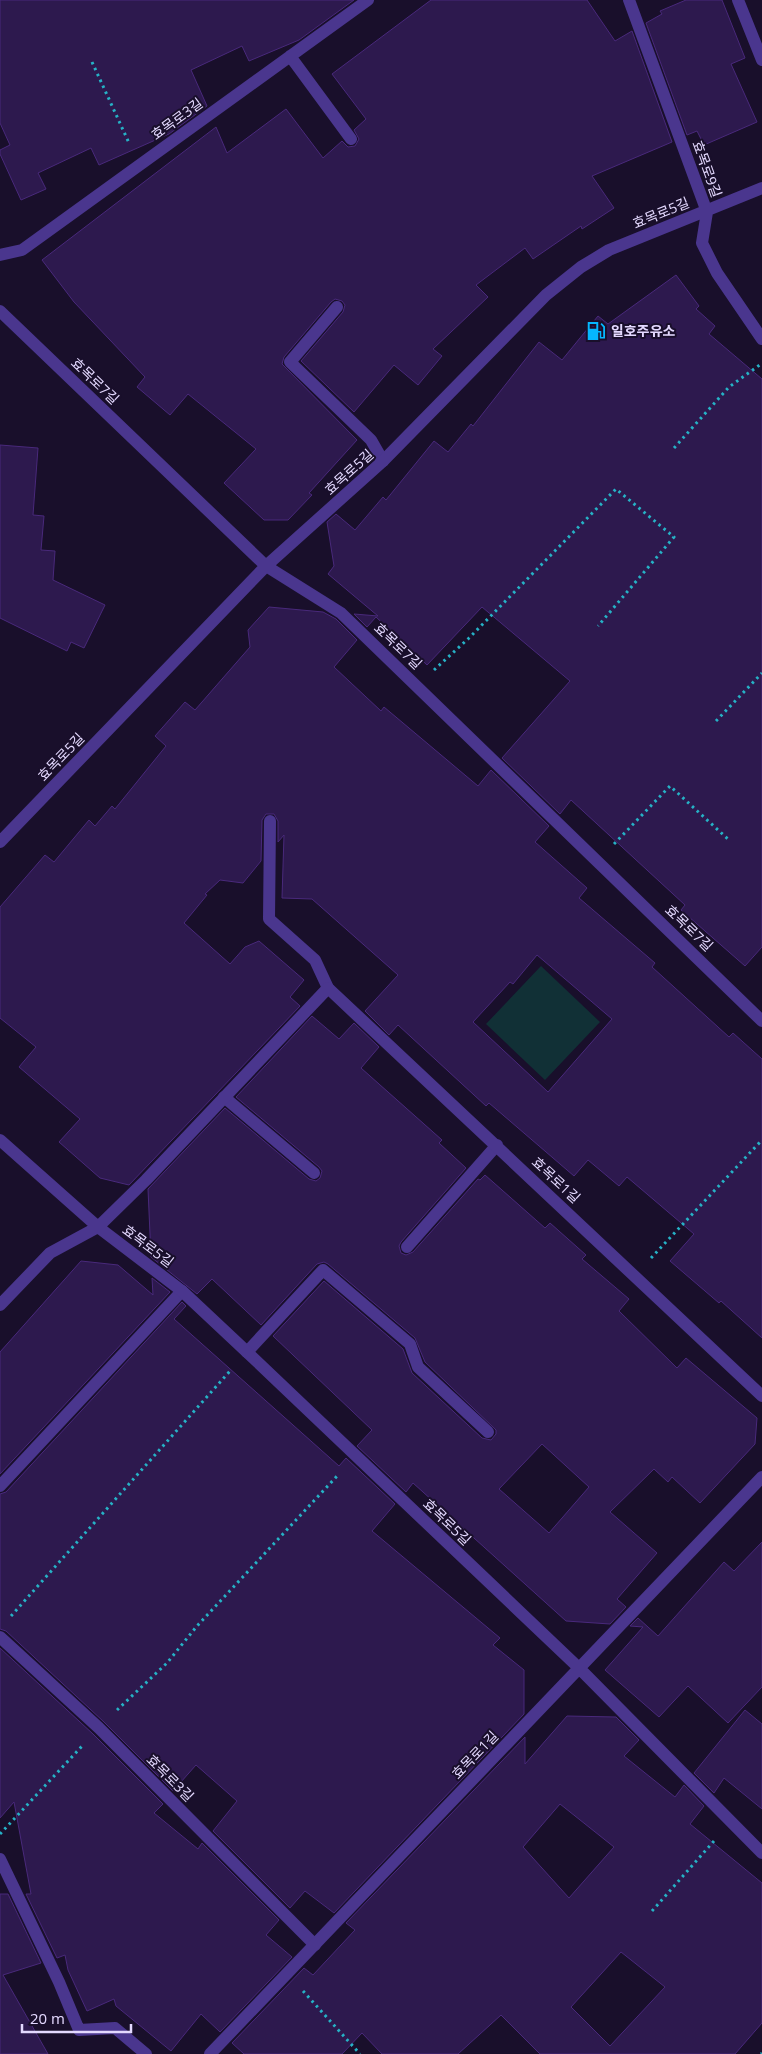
<svg xmlns="http://www.w3.org/2000/svg" width="762" height="2054" font-family="'Open Sans','Noto Sans KR',sans-serif">
	<style>
		.green { fill: #113036 }
		.building { fill: #2d194e; stroke: #49297b; fill-rule: evenodd }
		.lines { fill: none; stroke-linecap: round; stroke-linejoin: round }
		.path { stroke: #26b2c6; stroke-width: 3; stroke-dasharray: 2.5 4; stroke-linecap: butt }
		.lane { stroke: #4a368e; stroke-width: 12 }
		.street { stroke: #4a368e; stroke-width: 12 }
		.labels { text-anchor: middle; stroke-width: 4; stroke-linejoin: round; paint-order: stroke }
		.street-label { font-size: 14px; fill: #e4d9ff; stroke: #190f2b }
		.poi-label { font-size: 14px; font-weight: bold; fill: #e4d9ff; stroke: #190f2b; text-anchor: start }
	</style>
	<rect width="100%" height="100%" fill="#190f2b"/>
	<path class="green" d="M 541,966 L 600,1022 L 545,1080 L 486,1024 Z"/>
	<path class="building" d="M 0,0 L 354,0 L 299,40 L 249,61 L 242,46 L 191,70 L 207,106 L 169,134 L 99,165 L 91,148 L 38,173 L 46,189 L 21,200 L 0,154 L 0,150 L 10,145 L 0,123 Z
		M 431,0 L 587,0 L 615,41 L 632,31 L 672,142 L 592,176 L 614,208 L 582,229 L 581,226 L 533,259 L 525,248 L 476,285 L 488,297 L 433,349 L 442,356 L 418,385 L 394,365 L 354,412 L 301,361 L 343,312 L 345,305 L 342,301 L 335,299 L 331,302 L 284,357 L 282,364 L 357,440 L 309,493 L 312,495 L 288,520 L 264,520 L 224,483 L 256,449 L 188,394 L 170,415 L 137,387 L 145,377 L 74,302 L 42,260 L 216,127 L 227,153 L 286,109 L 323,158 L 342,141 L 348,147 L 355,146 L 359,139 L 354,130 L 366,119 L 332,74 Z
		M 686,0 L 722,0 L 745,58 L 731,64 L 757,122 L 704,145 L 697,131 L 687,135 L 646,23 L 662,14 L 660,11 Z
		M 676,275 L 699,306 L 696,309 L 715,326 L 709,334 L 762,379 L 762,947 L 745,966 L 681,910 L 685,905 L 571,800 L 560,814 L 502,758 L 570,681 L 482,607 L 427,665 L 376,617 L 367,627 L 354,614 L 378,616 L 328,574 L 334,566 L 327,522 L 336,514 L 355,530 L 383,497 L 386,500 L 434,441 L 448,452 L 471,424 L 473,426 L 539,342 L 562,360 L 598,316 L 608,324 Z
		M 0,445 L 38,448 L 33,515 L 44,516 L 41,550 L 55,551 L 53,580 L 105,605 L 84,648 L 71,642 L 67,651 L 0,618 Z
		M 269,607 L 323,612 L 336,619 L 357,640 L 334,667 L 381,711 L 384,707 L 478,786 L 491,770 L 549,826 L 535,842 L 587,888 L 579,898 L 655,963 L 652,967 L 729,1037 L 733,1033 L 762,1059 L 762,1338 L 721,1301 L 719,1303 L 670,1261 L 694,1234 L 627,1177 L 619,1186 L 588,1160 L 574,1176 L 489,1103 L 486,1106 L 398,1025 L 389,1035 L 365,1011 L 398,975 L 312,899 L 282,898 L 284,835 L 278,842 L 278,821 L 274,814 L 266,814 L 262,820 L 261,861 L 243,883 L 220,880 L 205,894 L 207,895 L 184,923 L 230,964 L 245,947 L 259,941 L 304,980 L 290,997 L 300,1006 L 129,1185 L 100,1178 L 59,1142 L 80,1119 L 19,1067 L 36,1047 L 0,1018 L 0,907 L 45,855 L 54,862 L 89,820 L 95,826 L 112,806 L 115,809 L 166,746 L 155,736 L 185,702 L 195,710 L 250,647 L 248,630 ZM 537,955 L 612,1019 L 548,1092 L 473,1022 L 510,982 L 513,984 Z
		M 312,1016 L 339,1039 L 354,1023 L 379,1047 L 361,1068 L 442,1140 L 439,1143 L 466,1168 L 401,1242 L 399,1246 L 401,1253 L 406,1255 L 413,1252 L 478,1179 L 480,1180 L 485,1175 L 545,1228 L 550,1223 L 586,1255 L 582,1259 L 629,1299 L 619,1311 L 677,1368 L 686,1358 L 757,1418 L 755,1444 L 700,1503 L 672,1477 L 668,1482 L 654,1469 L 610,1512 L 657,1553 L 617,1599 L 626,1607 L 610,1624 L 566,1621 L 413,1483 L 406,1492 L 357,1446 L 372,1430 L 273,1336 L 324,1281 L 403,1349 L 412,1373 L 482,1438 L 491,1440 L 496,1434 L 496,1430 L 425,1362 L 415,1338 L 328,1264 L 324,1262 L 317,1264 L 261,1325 L 212,1279 L 197,1294 L 151,1257 L 148,1189 L 225,1108 L 309,1179 L 316,1181 L 320,1178 L 322,1171 L 319,1167 L 236,1097 ZM 542,1444 L 589,1487 L 549,1533 L 499,1489 Z
		M 81,1261 L 118,1265 L 153,1295 L 152,1278 L 170,1292 L 0,1474 L 0,1352 Z
		M 182,1302 L 186,1306 L 174,1319 L 339,1466 L 346,1458 L 395,1504 L 372,1531 L 500,1638 L 493,1645 L 524,1670 L 524,1714 L 334,1913 L 305,1891 L 290,1908 L 213,1831 L 237,1801 L 196,1765 L 173,1791 L 104,1722 L 6,1631 L 0,1629 L 0,1494 L 6,1492 Z
		M 762,1542 L 762,1687 L 728,1723 L 688,1686 L 659,1717 L 605,1670 L 643,1627 L 630,1626 L 638,1618 L 658,1636 L 724,1562 L 734,1571 Z
		M 0,1648 L 93,1734 L 163,1804 L 154,1813 L 198,1849 L 202,1843 L 279,1920 L 266,1935 L 292,1957 L 220,2032 L 201,2014 L 171,2051 L 116,2006 L 114,1999 L 87,2011 L 68,1970 L 65,1955 L 57,1958 L 26,1894 L 31,1894 L 14,1802 L 0,1818 Z
		M 745,1710 L 762,1724 L 762,1809 L 724,1778 L 714,1793 L 694,1773 Z
		M 567,1716 L 616,1717 L 639,1740 L 624,1756 L 675,1797 L 684,1785 L 704,1806 L 690,1824 L 762,1883 L 762,2023 L 735,2054 L 540,2054 L 501,2015 L 458,2054 L 382,2054 L 362,2033 L 342,2054 L 244,2054 L 232,2043 L 304,1968 L 313,1975 L 355,1930 L 346,1923 L 525,1737 L 525,1764 ZM 560,1804 L 614,1847 L 569,1898 L 523,1847 ZM 621,1952 L 665,1987 L 610,2046 L 571,2007 Z
		M 0,1894 L 8,1894 L 41,1963 L 3,1975 L 48,2054 L 0,2054 Z"/>
	<g class="lines">
		<path class="path" d="M 92,62 L 129,143
			M 674,448 L 729,387 L 761,364
			M 434,670 L 469,638 L 616,489 L 674,537 L 598,626
			M 716,721 L 762,673
			M 614,844 L 670,786 L 729,840
			M 651,1258 L 762,1140
			M 11,1616 L 230,1371
			M 117,1710 L 167,1663 L 197,1626 L 338,1475
			M 0,1834 L 83,1745
			M 652,1911 L 714,1841
			M 303,1991 L 360,2054
			M 761,2054 L 762,2053"/>
		<path class="lane" d="M 738,0 L 762,60
			M 290,56 L 351,139
			M 0,255 L 22,250 L 368,0
			M 337,307 L 290,362 L 371,440 L 383,461
			M 270,821 L 269,919 L 315,960 L 328,988
			M 224,1097 L 314,1173
			M 407,1247 L 497,1145
			M 247,1352 L 323,1270 L 410,1344 L 418,1367 L 488,1432
			M 0,1486 L 182,1291
			M 0,1637 L 99,1728 L 315,1945
			M 0,1859 L 59,1982 L 79,2030 L 115,2028 L 146,2054"/>
		<path class="street" d="M 629,0 L 707,212 L 702,243 L 717,273 L 762,339
			M 0,311 L 266,566 L 341,613 L 762,1021
			M 0,842 L 266,566 L 383,461 L 546,295 L 581,267 L 609,250 L 762,188
			M 0,1140 L 98,1227 L 182,1291 L 247,1352 L 579,1668 L 762,1853
			M 0,1305 L 50,1253 L 98,1227 L 146,1180 L 328,988 L 762,1396
			M 210,2054 L 762,1477"/>
	</g>
	<defs>
		<g id="fuel-bare" transform="scale(1.5)"><path d="M-5.5-6h7V0h2V4h1.3V-2.5L3-4.5l.8-.8L6-3V5H2.5V1h-1V6h-7ZM-4.2-4.7v3.2H.2V-4.7Z" fill="#05b7ff" stroke="#190f2b" stroke-width="2.5" paint-order="stroke"/></g>
	</defs>
	<g fill-rule="evenodd">
		<use href="#fuel-bare" x="596" y="331"/>
	</g>
	<g class="labels">
		<g class="street-label">
			<text transform="translate(177 119) rotate(-36)" y="5">효목로3길</text>
			<text transform="translate(707 169) rotate(70)" y="5">효목로9길</text>
			<text transform="translate(661 213) rotate(-22)" y="5">효목로5길</text>
			<text transform="translate(95 381) rotate(44)" y="5">효목로7길</text>
			<text transform="translate(349 472) rotate(-42)" y="5">효목로5길</text>
			<text transform="translate(398 646) rotate(44)" y="5">효목로7길</text>
			<text transform="translate(61 757) rotate(-46)" y="5">효목로5길</text>
			<text transform="translate(689 928) rotate(44)" y="5">효목로7길</text>
			<text transform="translate(556 1180) rotate(43)" y="5">효목로1길</text>
			<text transform="translate(148 1246) rotate(37)" y="5">효목로5길</text>
			<text transform="translate(447 1522) rotate(44)" y="5">효목로5길</text>
			<text transform="translate(475 1755) rotate(-46)" y="5">효목로1길</text>
			<text transform="translate(170 1778) rotate(45)" y="5">효목로3길</text>
		</g>
		<g class="poi-label">
			<text x="611" y="336">일호주유소</text>
		</g>
	</g>
	<path d="M22 2024v8h109v-8" fill="none" stroke="#e4d9ff" stroke-width="2.5"/>
	<text x="30" y="2024" font-size="15" fill="#e4d9ff" stroke="#190f2b" stroke-width="4" paint-order="stroke">20 m</text>
</svg>
